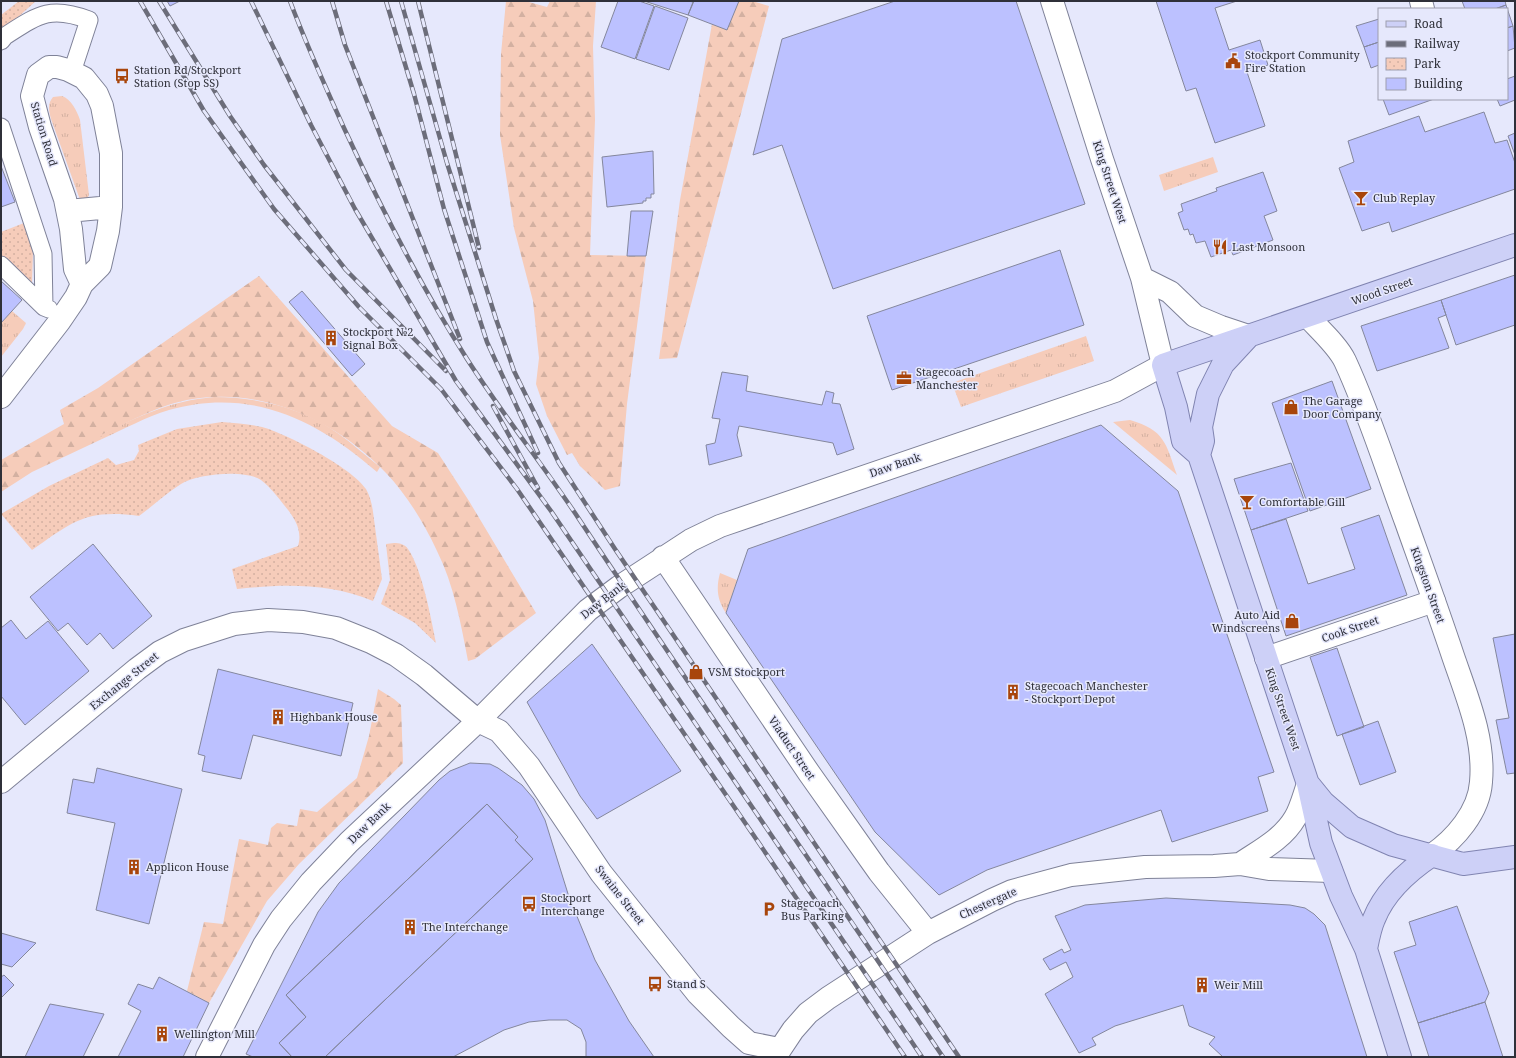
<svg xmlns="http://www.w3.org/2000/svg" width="1516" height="1058" font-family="'Noto Serif',serif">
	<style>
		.grass { fill: url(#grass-tufts) }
		.forest { fill: url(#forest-firs) }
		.park { fill: url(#park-dots) }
		.building { fill: #bcc1ff; stroke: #84879d }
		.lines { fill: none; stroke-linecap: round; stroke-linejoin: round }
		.pedestrian-casing { stroke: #7f8298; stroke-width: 19 }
		.minor-casing { stroke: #7f8298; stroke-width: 24 }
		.tertiary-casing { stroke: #7f8298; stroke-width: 24 }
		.secondary-casing { stroke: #7f8298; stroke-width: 24 }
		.primary-casing { stroke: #8084b1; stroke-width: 24 }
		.pedestrian { stroke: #fff; stroke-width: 17 }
		.minor { stroke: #fff; stroke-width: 22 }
		.tertiary { stroke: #fff; stroke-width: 22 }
		.secondary { stroke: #fff; stroke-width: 22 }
		.primary { stroke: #cdd0f7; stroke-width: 22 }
		.rail-casing { stroke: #6c6d7a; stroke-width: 4.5 }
		.rail { stroke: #e6e8fc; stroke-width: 3; stroke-dasharray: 9; stroke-linecap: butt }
		.labels { text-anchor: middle; stroke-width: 3; stroke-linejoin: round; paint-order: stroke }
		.poi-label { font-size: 11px; fill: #2f3039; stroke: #e6e8fc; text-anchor: start }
		.street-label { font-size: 11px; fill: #2f3039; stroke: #e6e8fc }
	</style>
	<defs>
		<pattern id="grass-tufts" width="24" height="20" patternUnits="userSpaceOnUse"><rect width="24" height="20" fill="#f6ccba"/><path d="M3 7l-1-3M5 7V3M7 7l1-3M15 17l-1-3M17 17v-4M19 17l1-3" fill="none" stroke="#d3b0a1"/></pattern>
		<pattern id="forest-firs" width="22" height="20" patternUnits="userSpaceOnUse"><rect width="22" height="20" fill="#f6ccba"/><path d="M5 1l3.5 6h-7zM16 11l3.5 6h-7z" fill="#d3b0a1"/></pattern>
		<pattern id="park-dots" width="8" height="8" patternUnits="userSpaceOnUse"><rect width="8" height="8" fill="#f6ccba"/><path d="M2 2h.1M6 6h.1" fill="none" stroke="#d3b0a1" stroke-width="1.8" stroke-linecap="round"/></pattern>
	</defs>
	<rect width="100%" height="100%" fill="#e6e8fc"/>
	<path class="grass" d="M 62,96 C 71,99 77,111 80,120 L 89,195 L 87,199 L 80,199 L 79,197 L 51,119 C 49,111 47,104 53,97 Z
		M 1213,157 L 1218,172 L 1164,191 L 1159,175 Z
		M 12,311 L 26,323 L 23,329 L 1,357 L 1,323 Z
		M 1086,336 L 1094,361 L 961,407 L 952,383 Z
		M 214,397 C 257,397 304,408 339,434 C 353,444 366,456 380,467 L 377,472 C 316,419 250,387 169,410 C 146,417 124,429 102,439 L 100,435 C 140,416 169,401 214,397 Z
		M 1130,420 C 1165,430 1166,444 1177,475 L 1113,422 Z
		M 720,573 L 737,580 L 726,613 C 717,600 716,588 720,573 Z"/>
	<path class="forest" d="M 506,1 L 525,1 L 547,7 L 550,1 L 596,1 L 593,46 L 595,120 L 590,255 L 646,256 L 627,404 L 620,486 L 605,490 L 580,466 L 572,453 L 567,455 L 547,416 L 536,384 L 539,358 L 533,301 L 514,228 L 500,135 L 501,54 Z
		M 739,1 L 752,1 L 769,6 L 677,358 L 659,359 L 680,200 L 712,24 Z
		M 259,276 L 392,426 L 438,453 L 469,501 L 536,613 L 475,659 L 468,661 C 461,624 454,585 437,551 C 424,523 407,495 386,473 C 338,422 264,387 193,399 C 160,404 131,421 101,435 L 102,439 L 32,472 L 1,492 L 1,460 L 64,424 L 60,410 L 98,388 Z
		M 378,689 L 394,699 L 401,705 L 403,763 L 299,864 L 267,901 L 209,1003 L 187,991 L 204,922 L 223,924 L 239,839 L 268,845 L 271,828 L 277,823 L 297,826 L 300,809 L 317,812 L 357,778 L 369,736 Z"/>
	<path class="park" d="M 19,1 L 36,1 L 17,18 L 1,29 L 1,15 Z
		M 24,223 L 33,250 L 32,283 L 1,256 L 1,232 Z
		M 222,422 C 236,423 249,424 262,427 C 287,434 351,467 366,489 C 370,496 372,504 373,512 L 382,579 L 373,601 C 329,583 284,584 237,589 L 232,569 L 298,546 C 303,530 294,517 284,505 C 277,496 270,487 261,480 C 244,469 197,474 181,484 C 166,493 153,506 139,516 C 86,509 74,521 32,550 L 1,514 L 49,486 L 108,458 L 116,465 L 134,460 L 139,451 L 138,445 L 177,429 Z
		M 394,543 C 399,543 405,544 408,549 C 422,569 431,618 436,643 L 415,623 L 381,604 L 390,580 L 386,544 Z"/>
	<path class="building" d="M 167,1 L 180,1 L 170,6 Z
		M 618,1 L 639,1 L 654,6 L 635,59 L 601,47 Z
		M 644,1 L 689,1 L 693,2 L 688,15 Z
		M 694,1 L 739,1 L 727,30 L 688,15 Z
		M 895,1 L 1016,1 L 1085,204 L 833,289 L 782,145 L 753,155 L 782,39 Z
		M 1156,1 L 1237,1 L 1215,8 L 1229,50 L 1260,40 L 1268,65 L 1247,72 L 1265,126 L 1215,143 L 1196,88 L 1186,91 Z
		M 1462,1 L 1505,1 L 1506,5 L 1495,9 L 1465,9 Z
		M 1506,5 L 1513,26 L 1507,28 L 1507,9 L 1495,9 Z
		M 655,6 L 688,18 L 669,70 L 636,59 Z
		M 1379,19 L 1379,42 L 1364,47 L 1356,26 Z
		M 1513,26 L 1515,48 L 1507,51 L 1507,28 Z
		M 1379,42 L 1379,65 L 1371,68 L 1364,47 Z
		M 1515,76 L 1515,100 L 1500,106 L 1497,99 L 1507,99 L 1507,79 Z
		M 1383,99 L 1434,99 L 1389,115 Z
		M 1484,112 L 1495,143 L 1507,140 L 1515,163 L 1515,189 L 1392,232 L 1389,222 L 1362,231 L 1339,168 L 1354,162 L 1348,141 L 1419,116 L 1425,132 Z
		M 1515,133 L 1515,155 L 1508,136 Z
		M 653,151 L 654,194 L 651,194 L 651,198 L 646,198 L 646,201 L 643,201 L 643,203 L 607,207 L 602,157 Z
		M 1,166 L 15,202 L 1,207 Z
		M 1263,172 L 1277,211 L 1264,216 L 1273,240 L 1233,255 L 1231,250 L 1211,257 L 1205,241 L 1196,243 L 1193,234 L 1190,235 L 1188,229 L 1184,230 L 1178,213 L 1183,211 L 1181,204 L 1217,191 L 1216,188 Z
		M 631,211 L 653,211 L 646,256 L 627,256 Z
		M 1060,250 L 1084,325 L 892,390 L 867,316 Z
		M 1515,275 L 1515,325 L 1456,345 L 1441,300 Z
		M 1,281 L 22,300 L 1,323 Z
		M 302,291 L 365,364 L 352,376 L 289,302 Z
		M 1441,300 L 1446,315 L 1438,318 L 1449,348 L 1377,371 L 1361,326 Z
		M 722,372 L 748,376 L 746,391 L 822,405 L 826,391 L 834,393 L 832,403 L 840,404 L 854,449 L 837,455 L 833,443 L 739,426 L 737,435 L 742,456 L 709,465 L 706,445 L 715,443 L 720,419 L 712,418 Z
		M 1332,381 L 1371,489 L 1310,511 L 1272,403 Z
		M 1101,425 L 1178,491 L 1274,772 L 1258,777 L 1268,811 L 1172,842 L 1161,810 L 987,870 L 939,895 L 875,832 L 726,613 L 748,549 Z
		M 1291,463 L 1308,511 L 1251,530 L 1234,479 Z
		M 1379,515 L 1407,595 L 1286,636 L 1251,530 L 1286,519 L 1308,584 L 1355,569 L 1341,528 Z
		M 93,544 L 152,616 L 113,649 L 100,633 L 87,645 L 68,623 L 58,631 L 30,597 Z
		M 11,620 L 26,639 L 48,621 L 89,671 L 25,725 L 1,696 L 1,628 Z
		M 1515,634 L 1515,773 L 1507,774 L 1496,720 L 1509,718 L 1493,638 Z
		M 592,644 L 681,771 L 597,819 L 580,796 L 527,702 Z
		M 1337,648 L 1364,727 L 1337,736 L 1310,657 Z
		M 218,669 L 353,703 L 341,756 L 253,735 L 241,779 L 202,771 L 205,756 L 198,754 Z
		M 1378,721 L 1396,772 L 1360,785 L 1342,734 Z
		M 470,763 L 490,764 L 498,768 L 522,785 L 534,799 L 545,820 L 569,897 L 595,960 L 629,1021 L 654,1057 L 586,1057 L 586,1042 L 581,1029 L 567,1020 L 549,1020 L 529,1022 L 504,1030 L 453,1057 L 325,1057 L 533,859 L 515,840 L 518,837 L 487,804 L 286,995 L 306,1017 L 279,1043 L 292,1057 L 253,1057 L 246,1054 L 318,912 L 339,883 L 439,780 L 450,771 Z
		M 97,768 L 182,789 L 149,924 L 96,910 L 115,823 L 67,813 L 73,779 L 94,783 Z
		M 487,804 L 518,837 L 515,840 L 533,859 L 325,1057 L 292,1057 L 279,1043 L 306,1017 L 286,995 Z
		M 1166,898 L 1290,905 L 1305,908 L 1314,914 L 1325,925 L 1367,1057 L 1223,1057 L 1209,1044 L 1215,1037 L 1189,1026 L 1183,1005 L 1115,1026 L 1092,1038 L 1096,1045 L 1079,1053 L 1045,994 L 1073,977 L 1066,962 L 1050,970 L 1043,959 L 1062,949 L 1064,953 L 1071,950 L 1055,916 L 1085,905 Z
		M 1457,906 L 1489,993 L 1485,1002 L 1418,1023 L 1394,952 L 1416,945 L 1409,922 Z
		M 1,933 L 36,943 L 12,967 L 1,964 Z
		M 4,975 L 14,985 L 1,998 L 1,977 Z
		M 159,977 L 209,1003 L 183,1057 L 118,1057 L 141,1011 L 128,1004 L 138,984 L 153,989 Z
		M 1485,1002 L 1503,1057 L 1429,1057 L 1418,1023 Z
		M 50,1004 L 104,1014 L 83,1057 L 25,1057 Z"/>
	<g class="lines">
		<g class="pedestrian-casing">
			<path id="pedestrian" d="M 1,41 L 5,36 C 38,15 50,5 89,20
				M 72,72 L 89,20
				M 1,127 L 43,254 L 44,307
				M 1,265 L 44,307 L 49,309"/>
		</g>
		<g class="minor-casing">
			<path id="minor" d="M 1421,1 L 1423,9
				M 68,211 L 111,207
				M 1,397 L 59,322 L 76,297 L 82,284 L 100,266 L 108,231 L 111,207 L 111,153 L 102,106 L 97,94 L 84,78 L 68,70 L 57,67 L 49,67 L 38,75 L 32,96 L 40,127 L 65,199 L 71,229 L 75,269 L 82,284
				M 663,557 L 809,773 L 879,872 L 928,933
				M 1266,658 L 1434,601
				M 1,782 L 137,669 L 160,652 L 184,640 L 234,624 L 268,620 L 303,622 L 336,628 L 371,642 L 396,655 L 424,675 L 478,721 L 499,731 L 529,766 L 601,873 L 698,994 L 731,1027 L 749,1043 L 779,1049
				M 1240,864 C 1259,851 1283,839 1295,818 C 1301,808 1304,795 1308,784
				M 207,1057 L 264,945 L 281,919 L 311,882 L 349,842 L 478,721 L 588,610 L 619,587 L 691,540 L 720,526 L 1115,391 L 1163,365
				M 775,1057 L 793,1030 L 808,1013 L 828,998 L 928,933 L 992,900 L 1012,891 L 1071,875 L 1145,867 L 1214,866 L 1240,864 L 1269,869 L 1331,871"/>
		</g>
		<g class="tertiary-casing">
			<path id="tertiary" d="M 1308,317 C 1319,329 1338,346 1345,361 C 1369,413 1386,468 1406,522 C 1422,567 1438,611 1453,656 C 1467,697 1485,739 1481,782 C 1479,812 1455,839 1432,855"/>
		</g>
		<g class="secondary-casing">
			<path id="secondary" d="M 1052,1 L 1102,159 L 1142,278 L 1163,365
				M 1142,278 L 1170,292 L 1195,316 L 1221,327 L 1248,336"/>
		</g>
		<g class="primary-casing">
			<path id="primary" d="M 1199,455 L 1203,441 L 1201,427 L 1208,394 L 1223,364 L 1248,337
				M 1310,786 L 1323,802 L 1352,827 L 1393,845 L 1463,864 L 1515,857
				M 1366,949 C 1368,939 1370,928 1374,919 C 1385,891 1408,871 1432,855
				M 1400,1057 L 1366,949 L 1341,896 L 1321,843 L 1308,784 L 1199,455 L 1183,441 L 1176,407 L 1163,365 L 1515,245"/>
		</g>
		<use href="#pedestrian" class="pedestrian"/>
		<use href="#minor" class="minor"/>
		<use href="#tertiary" class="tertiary"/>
		<use href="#secondary" class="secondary"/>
		<use href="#primary" class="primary"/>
		<g class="rail-casing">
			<path id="rail" d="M 140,1 L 204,111 L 274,209 L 359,307 L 441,389 L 517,489 L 905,1057
				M 159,1 L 230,116 L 264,165 L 346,270 L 446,371
				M 251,1 L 311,125 L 355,209 L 456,381 L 551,511 L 922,1057
				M 290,1 C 306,44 325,86 344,128 C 381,208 420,285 467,359 C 501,412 540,461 575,513 C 696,696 821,876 943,1057
				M 332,1 L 345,45 L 460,339
				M 386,1 L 414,94 L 444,209 L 487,342 L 538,453
				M 401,1 L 447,163 L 496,319 L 514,371 L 559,463 L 615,549 L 959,1057
				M 418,1 L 479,248
				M 493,406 L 538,488"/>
		</g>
		<use href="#rail" class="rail"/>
	</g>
	<defs>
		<g id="civic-bare" transform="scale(1.2)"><path d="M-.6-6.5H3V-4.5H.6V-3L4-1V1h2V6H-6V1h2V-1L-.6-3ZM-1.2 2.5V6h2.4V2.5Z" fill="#a8450b" stroke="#e6e8fc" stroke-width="2.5" paint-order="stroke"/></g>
		<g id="bus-bare" transform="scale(1.2)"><path d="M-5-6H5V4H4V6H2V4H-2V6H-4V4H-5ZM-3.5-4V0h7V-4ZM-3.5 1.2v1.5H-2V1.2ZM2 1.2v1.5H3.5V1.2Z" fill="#a8450b" stroke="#e6e8fc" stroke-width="2.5" paint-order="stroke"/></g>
		<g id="bar-bare" transform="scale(1.2)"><path d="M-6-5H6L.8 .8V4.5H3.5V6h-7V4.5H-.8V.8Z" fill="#a8450b" stroke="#e6e8fc" stroke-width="2.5" paint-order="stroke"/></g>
		<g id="restaurant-bare" transform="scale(1.2)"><path d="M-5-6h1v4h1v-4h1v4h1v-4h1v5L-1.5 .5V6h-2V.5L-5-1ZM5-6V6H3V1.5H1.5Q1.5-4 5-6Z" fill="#a8450b" stroke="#e6e8fc" stroke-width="2.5" paint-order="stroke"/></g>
		<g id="building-bare" transform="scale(1.2)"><path d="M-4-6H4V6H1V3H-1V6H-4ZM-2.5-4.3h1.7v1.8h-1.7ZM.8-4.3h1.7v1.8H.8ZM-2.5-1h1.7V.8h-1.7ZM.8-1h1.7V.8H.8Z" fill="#a8450b" stroke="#e6e8fc" stroke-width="2.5" paint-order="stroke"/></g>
		<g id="office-bare" transform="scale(1.2)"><path d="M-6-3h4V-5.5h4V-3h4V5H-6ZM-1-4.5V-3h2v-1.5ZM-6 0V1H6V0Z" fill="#a8450b" stroke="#e6e8fc" stroke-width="2.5" paint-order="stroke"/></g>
		<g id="shop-bare" transform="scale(1.2)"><path d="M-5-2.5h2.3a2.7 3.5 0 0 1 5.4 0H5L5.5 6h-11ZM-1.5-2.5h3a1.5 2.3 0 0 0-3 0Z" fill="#a8450b" stroke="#e6e8fc" stroke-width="2.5" paint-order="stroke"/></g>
		<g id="parking-bare" transform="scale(1.2)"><path d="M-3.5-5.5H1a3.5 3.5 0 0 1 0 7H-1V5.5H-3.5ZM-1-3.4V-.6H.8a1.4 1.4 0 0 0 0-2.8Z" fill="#a8450b" stroke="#e6e8fc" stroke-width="2.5" paint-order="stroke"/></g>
	</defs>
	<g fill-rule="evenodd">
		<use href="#civic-bare" x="1233" y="61"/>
		<use href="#bus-bare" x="122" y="76"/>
		<use href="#bar-bare" x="1361" y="198"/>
		<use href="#restaurant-bare" x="1220" y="247"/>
		<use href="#building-bare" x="331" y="338"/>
		<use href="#office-bare" x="904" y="378"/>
		<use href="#shop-bare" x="1291" y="407"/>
		<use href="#bar-bare" x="1247" y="502"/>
		<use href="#shop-bare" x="1292" y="621"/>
		<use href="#shop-bare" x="696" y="672"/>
		<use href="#building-bare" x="1013" y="692"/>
		<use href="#building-bare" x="278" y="717"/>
		<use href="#building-bare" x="134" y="867"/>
		<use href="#bus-bare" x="529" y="904"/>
		<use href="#parking-bare" x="769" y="909"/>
		<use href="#building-bare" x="410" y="927"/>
		<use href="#bus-bare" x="655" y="984"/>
		<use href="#building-bare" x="1202" y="985"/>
		<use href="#building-bare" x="162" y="1034"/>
	</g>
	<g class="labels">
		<g class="poi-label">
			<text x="1245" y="59">Stockport Community<tspan x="1245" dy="13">Fire Station</tspan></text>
			<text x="134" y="74">Station Rd/Stockport<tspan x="134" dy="13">Station (Stop SS)</tspan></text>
			<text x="1373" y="202">Club Replay</text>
			<text x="1232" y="251">Last Monsoon</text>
			<text x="343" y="336">Stockport №2<tspan x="343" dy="13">Signal Box</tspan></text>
			<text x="916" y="376">Stagecoach<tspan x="916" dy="13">Manchester</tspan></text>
			<text x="1303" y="405">The Garage<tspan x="1303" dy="13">Door Company</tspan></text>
			<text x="1259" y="506">Comfortable Gill</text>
			<text x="1280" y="619" text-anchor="end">Auto Aid<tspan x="1280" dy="13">Windscreens</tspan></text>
			<text x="708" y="676">VSM Stockport</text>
			<text x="1025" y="690">Stagecoach Manchester<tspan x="1025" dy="13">- Stockport Depot</tspan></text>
			<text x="290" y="721">Highbank House</text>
			<text x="146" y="871">Applicon House</text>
			<text x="541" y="902">Stockport<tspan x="541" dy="13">Interchange</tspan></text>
			<text x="781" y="907">Stagecoach<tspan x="781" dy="13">Bus Parking</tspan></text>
			<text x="422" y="931">The Interchange</text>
			<text x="667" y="988">Stand S</text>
			<text x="1214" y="989">Weir Mill</text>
			<text x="174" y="1038">Wellington Mill</text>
		</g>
		<g class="street-label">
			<text transform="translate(44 134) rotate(73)" y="4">Station Road</text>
			<text transform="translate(1110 182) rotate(72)" y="4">King Street West</text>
			<text transform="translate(1382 291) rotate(-19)" y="4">Wood Street</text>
			<text transform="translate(895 465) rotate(-19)" y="4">Daw Bank</text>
			<text transform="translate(1428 585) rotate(70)" y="4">Kingston Street</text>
			<text transform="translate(603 600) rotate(-38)" y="4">Daw Bank</text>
			<text transform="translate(1350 629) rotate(-19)" y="4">Cook Street</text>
			<text transform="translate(124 681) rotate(-39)" y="4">Exchange Street</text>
			<text transform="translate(1283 709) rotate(71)" y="4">King Street West</text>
			<text transform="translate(792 748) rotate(56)" y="4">Viaduct Street</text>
			<text transform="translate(369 823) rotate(-44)" y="4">Daw Bank</text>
			<text transform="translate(620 895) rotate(52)" y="4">Swaine Street</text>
			<text transform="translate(988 903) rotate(-24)" y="4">Chestergate</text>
		</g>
	</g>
	<rect width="1516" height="1058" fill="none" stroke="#2f3039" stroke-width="4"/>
	<rect x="1378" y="8" width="130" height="92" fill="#e6e8fc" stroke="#9d9eae"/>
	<rect x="1386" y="21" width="20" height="6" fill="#cdd0f7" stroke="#9d9eae"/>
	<text x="1414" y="28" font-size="12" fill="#2f3039">Road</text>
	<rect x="1386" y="41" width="20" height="6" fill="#6c6d7a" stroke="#9d9eae"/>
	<text x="1414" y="48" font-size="12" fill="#2f3039">Railway</text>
	<rect x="1386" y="58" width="20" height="12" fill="url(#park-dots)" stroke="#9d9eae"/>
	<text x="1414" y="68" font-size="12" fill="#2f3039">Park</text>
	<rect x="1386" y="78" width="20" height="12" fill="#bcc1ff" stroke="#9d9eae"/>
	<text x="1414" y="88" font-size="12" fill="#2f3039">Building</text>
</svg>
